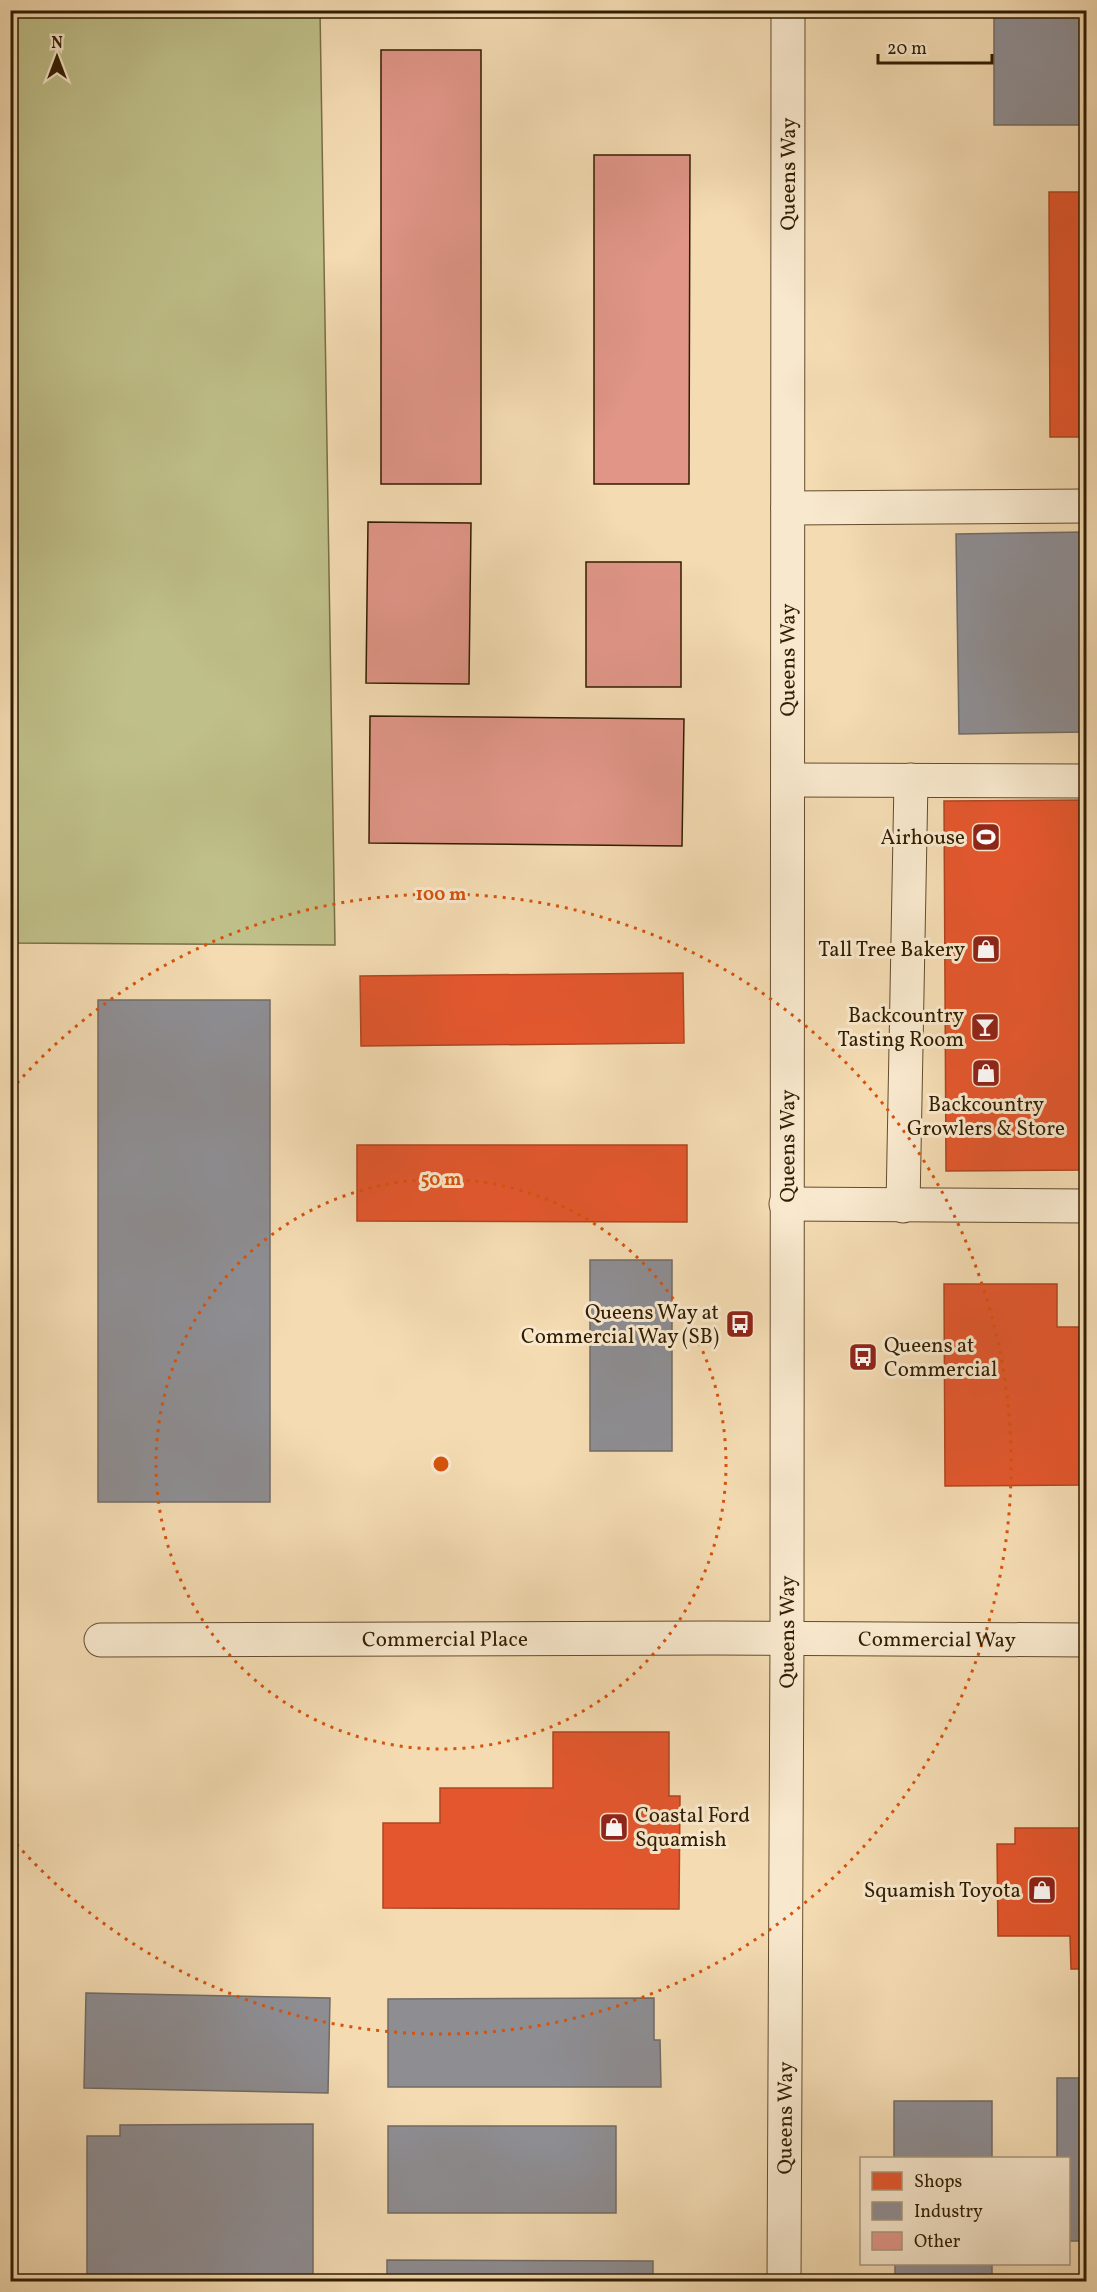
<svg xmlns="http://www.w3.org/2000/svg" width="1097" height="2292" font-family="Vollkorn,serif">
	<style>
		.green { fill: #bfbf89; stroke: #786e45; stroke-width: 1.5 }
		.shops { fill: #e4572e; stroke: #ae4620; stroke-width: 1.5 }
		.industry { fill: #8d8d92; stroke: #716b66; stroke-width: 1.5 }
		.building { fill: #e09587; stroke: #311d01; stroke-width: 1.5 }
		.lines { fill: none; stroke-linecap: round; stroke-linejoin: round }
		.minor-casing { stroke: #624c2d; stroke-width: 35 }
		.minor { stroke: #f8e8cd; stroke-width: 33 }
		.ring { fill: none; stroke: #d6530b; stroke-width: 3; stroke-dasharray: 3 6 }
		.labels { text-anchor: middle; stroke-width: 6; stroke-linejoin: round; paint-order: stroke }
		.street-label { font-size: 21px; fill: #311d01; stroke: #f8e8cd }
		.poi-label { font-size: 21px; fill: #311d01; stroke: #f8e8cd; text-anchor: end }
		.centre { fill: #d6530b; stroke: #f8e8cd; stroke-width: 3 }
		.ring-label { font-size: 18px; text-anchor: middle; font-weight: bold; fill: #d6530b; stroke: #f8e8cd; stroke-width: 6; stroke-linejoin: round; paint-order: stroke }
	</style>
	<rect width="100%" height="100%" fill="#f4dbb2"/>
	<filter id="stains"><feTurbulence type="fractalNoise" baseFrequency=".00333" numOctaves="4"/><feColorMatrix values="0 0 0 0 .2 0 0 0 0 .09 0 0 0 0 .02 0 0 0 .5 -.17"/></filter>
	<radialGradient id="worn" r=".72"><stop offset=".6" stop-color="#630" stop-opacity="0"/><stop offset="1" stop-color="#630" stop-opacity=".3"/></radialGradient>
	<path class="green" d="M 11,10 L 320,11 L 335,945 L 11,943 Z"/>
	<path class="shops" d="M 1049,192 L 1086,192 L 1086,437 L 1050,437 Z
		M 1086,800 L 1086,1170 L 946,1171 L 944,801 Z
		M 683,973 L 684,1043 L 361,1046 L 360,976 Z
		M 357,1145 L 687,1145 L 687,1222 L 357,1221 Z
		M 944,1284 L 1057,1284 L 1057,1327 L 1086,1327 L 1086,1485 L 945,1486 Z
		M 553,1732 L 669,1732 L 669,1796 L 680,1796 L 679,1909 L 383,1908 L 383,1823 L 440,1823 L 440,1788 L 553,1788 Z
		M 1015,1828 L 1086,1828 L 1086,1969 L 1071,1969 L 1070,1936 L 998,1936 L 997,1844 L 1015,1844 Z"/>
	<path class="industry" d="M 994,10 L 1086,10 L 1086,125 L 994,125 Z
		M 1086,532 L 1086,732 L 959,734 L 956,534 Z
		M 98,1000 L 270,1000 L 270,1502 L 98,1502 Z
		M 590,1260 L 672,1260 L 672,1451 L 590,1451 Z
		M 86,1993 L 330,1998 L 328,2093 L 84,2088 Z
		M 654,1998 L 654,2040 L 660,2040 L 661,2087 L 388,2087 L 388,1999 Z
		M 1057,2078 L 1086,2078 L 1086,2241 L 1068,2241 L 1068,2158 L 1057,2158 Z
		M 894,2101 L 992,2101 L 992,2158 L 894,2158 Z
		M 313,2124 L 313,2282 L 87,2282 L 87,2136 L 120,2136 L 120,2125 Z
		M 388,2126 L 616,2126 L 616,2213 L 388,2213 Z
		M 387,2260 L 653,2261 L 653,2282 L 387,2282 Z
		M 895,2264 L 992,2264 L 992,2282 L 895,2282 Z"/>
	<path class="building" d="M 381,50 L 481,50 L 481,484 L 381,484 Z
		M 594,155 L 690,155 L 689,484 L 594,484 Z
		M 368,522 L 471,523 L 469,684 L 366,683 Z
		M 586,562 L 681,562 L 681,687 L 586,687 Z
		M 370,716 L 684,719 L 682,846 L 369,843 Z"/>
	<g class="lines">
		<g class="minor-casing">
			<g id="minor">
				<path d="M 788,508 L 1086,506"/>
				<path d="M 788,780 L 1086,781"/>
				<path d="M 786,1204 L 1086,1206"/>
				<path d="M 903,1206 L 911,780"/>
				<path id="s1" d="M 101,1640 L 713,1638 L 1086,1640"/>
				<path id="s2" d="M 784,2282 L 787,1638 L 788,10"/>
			</g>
		</g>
		<use href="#minor" class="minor"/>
	</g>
	<g class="ring">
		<circle cx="441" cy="1464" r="285"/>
		<path d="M11 1090A570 570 0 1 1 11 1838"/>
	</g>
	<defs>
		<g id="stadium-square" transform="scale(1.5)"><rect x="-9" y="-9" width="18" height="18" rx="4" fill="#8f2418" stroke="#f8e8cd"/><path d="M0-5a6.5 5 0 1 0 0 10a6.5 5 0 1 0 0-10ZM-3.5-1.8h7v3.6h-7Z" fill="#fff"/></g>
		<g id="shop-square" transform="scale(1.5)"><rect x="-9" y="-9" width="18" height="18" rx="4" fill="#8f2418" stroke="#f8e8cd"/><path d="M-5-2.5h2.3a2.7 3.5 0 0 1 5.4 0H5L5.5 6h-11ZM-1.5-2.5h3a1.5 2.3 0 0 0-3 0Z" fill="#fff"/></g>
		<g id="bar-square" transform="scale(1.5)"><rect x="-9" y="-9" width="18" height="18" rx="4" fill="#8f2418" stroke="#f8e8cd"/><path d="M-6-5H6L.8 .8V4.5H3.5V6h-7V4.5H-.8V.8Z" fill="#fff"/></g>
		<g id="bus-square" transform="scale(1.5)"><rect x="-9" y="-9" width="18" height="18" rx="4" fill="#8f2418" stroke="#f8e8cd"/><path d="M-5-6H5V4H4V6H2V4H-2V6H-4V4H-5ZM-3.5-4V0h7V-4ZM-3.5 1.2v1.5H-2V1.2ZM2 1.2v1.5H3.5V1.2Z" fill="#fff"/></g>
	</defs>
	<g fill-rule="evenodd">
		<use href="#stadium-square" x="986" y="837"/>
		<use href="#shop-square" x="986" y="949"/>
		<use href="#bar-square" x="985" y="1027"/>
		<use href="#shop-square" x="986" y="1073"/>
		<use href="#bus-square" x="740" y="1324"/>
		<use href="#bus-square" x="863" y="1357"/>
		<use href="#shop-square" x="614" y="1827"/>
		<use href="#shop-square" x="1042" y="1890"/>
	</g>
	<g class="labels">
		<g class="street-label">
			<text dy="7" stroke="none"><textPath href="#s2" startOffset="2108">Queens Way</textPath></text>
			<text dy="7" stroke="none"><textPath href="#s2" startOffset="1622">Queens Way</textPath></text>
			<text dy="7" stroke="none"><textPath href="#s2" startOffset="1136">Queens Way</textPath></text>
			<text dy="7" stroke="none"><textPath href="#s2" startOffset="650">Queens Way</textPath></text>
			<text dy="7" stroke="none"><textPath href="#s1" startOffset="344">Commercial Place</textPath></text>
			<text dy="7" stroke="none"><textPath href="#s1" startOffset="836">Commercial Way</textPath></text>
			<text dy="7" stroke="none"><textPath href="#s2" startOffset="164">Queens Way</textPath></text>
		</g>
		<g class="poi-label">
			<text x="965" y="844">Airhouse</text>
			<text x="965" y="956">Tall Tree Bakery</text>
			<text x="964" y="1022">Backcountry<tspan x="964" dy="24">Tasting Room</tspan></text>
			<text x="986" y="1111" text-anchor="middle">Backcountry<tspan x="986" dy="24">Growlers &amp; Store</tspan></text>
			<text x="719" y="1319">Queens Way at<tspan x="719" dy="24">Commercial Way (SB)</tspan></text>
			<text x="884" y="1352" text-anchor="start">Queens at<tspan x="884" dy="24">Commercial</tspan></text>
			<text x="635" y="1822" text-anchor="start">Coastal Ford<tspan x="635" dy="24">Squamish</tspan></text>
			<text x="1021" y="1897">Squamish Toyota</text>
		</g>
	</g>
	<circle cx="441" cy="1464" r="9" class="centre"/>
	<g class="ring-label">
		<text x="441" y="900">100 m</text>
		<text x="441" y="1185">50 m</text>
	</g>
	<rect width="1097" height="2292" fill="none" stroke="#f4dbb2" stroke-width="36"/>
	<rect x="12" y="12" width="1073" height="2268" fill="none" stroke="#311d01" stroke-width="3"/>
	<rect x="18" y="18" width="1061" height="2256" fill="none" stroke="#311d01" stroke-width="1.5"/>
	<rect x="860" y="2157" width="210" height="108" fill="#f8e8cd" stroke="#a8977b" stroke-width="1.5"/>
	<rect x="872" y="2172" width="30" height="18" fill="#e4572e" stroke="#a8977b" stroke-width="1.5"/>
	<text x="914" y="2187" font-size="18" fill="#311d01">Shops</text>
	<rect x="872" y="2202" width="30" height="18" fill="#8d8d92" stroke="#a8977b" stroke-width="1.5"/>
	<text x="914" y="2217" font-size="18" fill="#311d01">Industry</text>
	<rect x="872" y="2232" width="30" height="18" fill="#e09587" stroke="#a8977b" stroke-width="1.5"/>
	<text x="914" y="2247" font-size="18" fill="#311d01">Other</text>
	<g transform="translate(57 57)" stroke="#f8e8cd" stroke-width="4.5" paint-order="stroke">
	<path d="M0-4.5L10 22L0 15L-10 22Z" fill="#311d01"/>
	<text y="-9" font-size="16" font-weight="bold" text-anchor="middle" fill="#311d01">N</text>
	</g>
	<path d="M878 54v9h114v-9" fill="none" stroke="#311d01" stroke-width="3"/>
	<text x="887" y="54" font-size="18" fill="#311d01" stroke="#f8e8cd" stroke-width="4.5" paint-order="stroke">20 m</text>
	<rect width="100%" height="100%" filter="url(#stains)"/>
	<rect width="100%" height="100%" fill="url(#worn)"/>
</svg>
